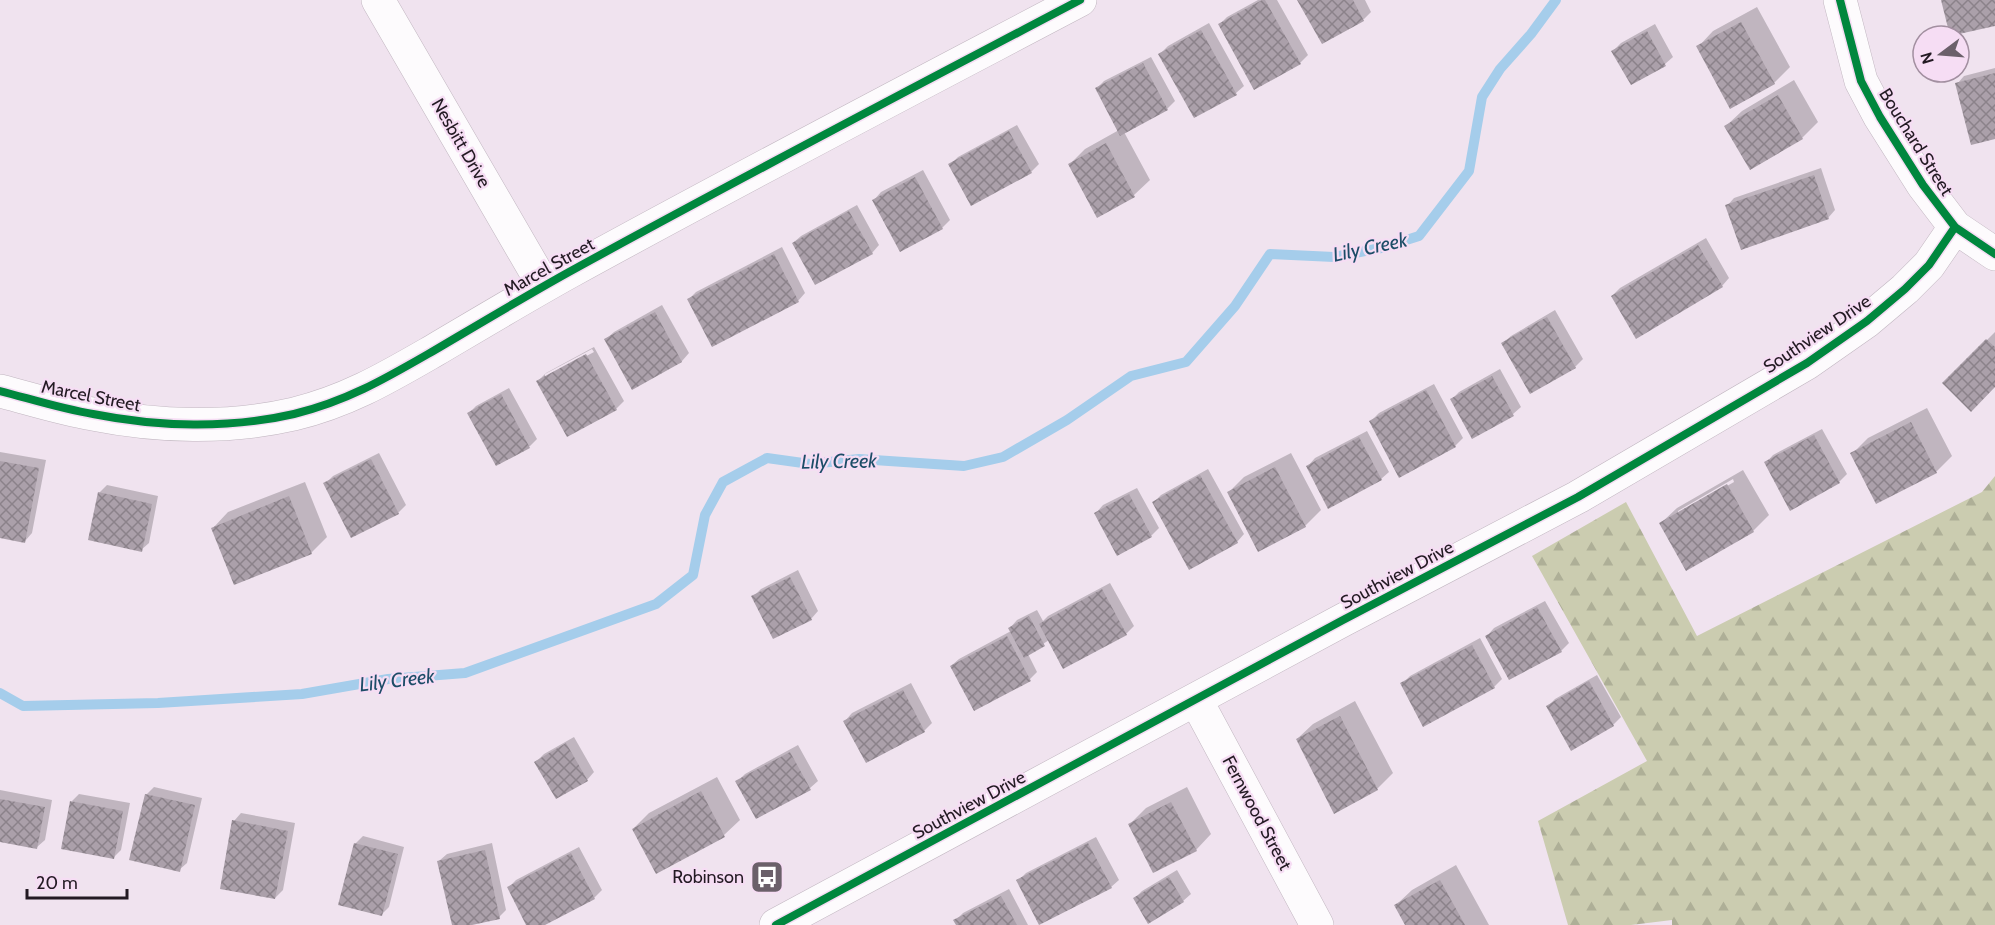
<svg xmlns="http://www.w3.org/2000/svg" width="1995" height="925" font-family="Cabin,sans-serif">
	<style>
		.forest { fill: url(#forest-firs) }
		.shadow { fill: #0003; fill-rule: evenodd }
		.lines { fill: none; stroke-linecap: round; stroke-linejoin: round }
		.stream { stroke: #a5cdeb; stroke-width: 10 }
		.building { fill: url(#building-cross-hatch) }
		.minor-casing { stroke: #c1b6c0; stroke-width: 34 }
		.minor { stroke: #fdfbfd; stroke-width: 33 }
		.cycleway-casing { stroke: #f6ddf4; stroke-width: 11 }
		.cycleway { stroke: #00873e; stroke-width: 8 }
		.labels { text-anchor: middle; stroke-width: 4.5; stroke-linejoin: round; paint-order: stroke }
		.street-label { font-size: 18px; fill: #231a23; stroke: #f6ddf4 }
		.poi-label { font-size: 18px; fill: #231a23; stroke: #f6ddf4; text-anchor: end }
		.water-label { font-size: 20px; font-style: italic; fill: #1c4c67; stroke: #f6ddf4 }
	</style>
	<defs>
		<pattern id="forest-firs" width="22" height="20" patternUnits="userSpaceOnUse" patternTransform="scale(1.5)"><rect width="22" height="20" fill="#cbccb0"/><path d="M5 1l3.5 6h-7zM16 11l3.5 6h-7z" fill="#aeaf97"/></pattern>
		<pattern id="building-cross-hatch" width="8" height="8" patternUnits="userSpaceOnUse" patternTransform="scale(1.5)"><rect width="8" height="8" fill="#aba0aa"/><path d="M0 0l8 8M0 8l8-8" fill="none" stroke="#8b828a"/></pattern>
	</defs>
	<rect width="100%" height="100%" fill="#f0e3ef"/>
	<path class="forest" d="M 1995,476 L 1995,925 L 1672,925 L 1672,920 L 1631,925 L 1568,925 L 1538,821 L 1647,761 L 1532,556 L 1626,502 L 1697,636 L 1982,492 Z"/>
	<path class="shadow" d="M 1258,0 L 1277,0 L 1308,55 L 1300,63 L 1219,25 L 1227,17 Z
		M 1299,0 L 1365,0 L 1371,12 L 1364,19 L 1322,42 Z
		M 1757,7 L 1790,67 L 1774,83 L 1698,47 L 1713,31 Z
		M 1209,23 L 1244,86 L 1236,93 L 1195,116 L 1160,54 L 1168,46 Z
		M 1655,24 L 1673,57 L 1665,64 L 1632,83 L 1613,51 L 1621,43 Z
		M 1151,57 L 1175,101 L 1167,109 L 1124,132 L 1150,180 L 1134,195 L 1098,216 L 1070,164 L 1085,149 L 1119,130 L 1097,88 L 1104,81 Z
		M 1995,68 L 1995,137 L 1957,84 L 1964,76 Z
		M 1794,80 L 1818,122 L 1802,138 L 1750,168 L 1726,126 L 1742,111 Z
		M 1017,125 L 1039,164 L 1031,172 L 950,165 L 958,157 Z
		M 1821,168 L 1835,210 L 1828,218 L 1727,206 L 1734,198 Z
		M 923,170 L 950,220 L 942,228 L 874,200 L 881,192 Z
		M 857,205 L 879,245 L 872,253 L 793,243 L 801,236 Z
		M 1706,238 L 1729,278 L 1722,286 L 1612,296 L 1620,288 Z
		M 782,247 L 805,293 L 798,301 L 689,299 L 696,292 Z
		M 662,305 L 689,353 L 682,361 L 633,388 L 606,339 L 614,332 Z
		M 1555,310 L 1583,359 L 1575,367 L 1503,343 L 1511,336 Z
		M 1995,332 L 1995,385 L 1944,383 Z
		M 594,347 L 624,401 L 616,409 L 538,381 L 546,373 ZM 592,349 L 594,352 L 545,378 L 545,374 Z
		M 1500,369 L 1521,407 L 1513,414 L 1452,399 L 1459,392 Z
		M 1434,384 L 1463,438 L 1455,446 L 1371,421 L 1379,413 Z
		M 509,388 L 537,439 L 530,446 L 497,464 L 469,413 L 476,406 Z
		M 1927,408 L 1952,456 L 1936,472 L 1852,454 L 1868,438 Z
		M 1822,429 L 1847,474 L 1839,482 L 1766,463 L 1773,455 Z
		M 1367,431 L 1389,472 L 1381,479 L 1308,466 L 1315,458 Z
		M 0,452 L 46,460 L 32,533 L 25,541 L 0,536 Z
		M 379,453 L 406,505 L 398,513 L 325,484 L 333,476 Z
		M 1291,453 L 1321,510 L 1305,526 L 1228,493 L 1244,477 Z
		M 1208,469 L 1244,534 L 1237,542 L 1154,502 L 1161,495 Z
		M 1743,470 L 1769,515 L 1753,531 L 1661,523 L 1677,508 ZM 1733,479 L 1734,482 L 1678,514 L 1678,511 Z
		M 305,482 L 327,537 L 311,553 L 213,528 L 228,512 Z
		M 107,485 L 158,496 L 149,543 L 141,550 L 99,493 Z
		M 1137,488 L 1159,528 L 1151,536 L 1096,513 L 1103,505 Z
		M 798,570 L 818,611 L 811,619 L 753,597 L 761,589 Z
		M 1110,583 L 1134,626 L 1126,634 L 1049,640 L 1028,654 L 1037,672 L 1030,679 L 951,666 L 959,659 L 1011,631 L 1010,628 L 1017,620 L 1037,610 L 1043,621 L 1048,616 Z
		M 1545,601 L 1569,643 L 1561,651 L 1487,636 L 1494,628 Z
		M 1480,638 L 1502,679 L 1494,687 L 1402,684 L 1410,676 Z
		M 1597,675 L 1621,717 L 1613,725 L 1548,706 L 1555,699 Z
		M 911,683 L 932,723 L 924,731 L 845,721 L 852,713 Z
		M 1355,701 L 1393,773 L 1377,789 L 1297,739 L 1313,724 Z
		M 574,737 L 594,772 L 587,780 L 536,762 L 544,754 Z
		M 798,745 L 818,781 L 810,788 L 737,782 L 745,774 Z
		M 717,777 L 740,820 L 724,835 L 656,872 L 633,829 L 649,813 Z
		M 154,787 L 202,798 L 187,863 L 179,870 L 146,795 Z
		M 1187,787 L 1211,834 L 1196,850 L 1130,824 L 1146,808 Z
		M 0,790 L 52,800 L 45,840 L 37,847 L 0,840 Z
		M 79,794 L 130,803 L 121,850 L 113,858 L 72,801 Z
		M 241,813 L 295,823 L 283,890 L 275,898 L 234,821 Z
		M 363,836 L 404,847 L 389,907 L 382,914 L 355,844 Z
		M 1096,837 L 1119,880 L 1111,887 L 1018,881 L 1026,873 Z
		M 492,843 L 506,910 L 499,917 L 465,925 L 453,925 L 439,861 L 447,854 Z
		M 579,847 L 602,890 L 594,898 L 541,925 L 528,925 L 509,887 L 516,880 Z
		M 1456,865 L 1489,925 L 1407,925 L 1396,905 L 1412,890 Z
		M 1177,870 L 1191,894 L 1183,901 L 1135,898 L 1142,891 Z
		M 1009,889 L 1028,925 L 957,925 L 955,921 L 963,913 Z"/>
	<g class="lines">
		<path class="stream" d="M 0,693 L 23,706 L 158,703 L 302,694 L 388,679 L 465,673 L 656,604 L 693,575 L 705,515 L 723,482 L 767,458 L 810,464 L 859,459 L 964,466 L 1003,457 L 1067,420 L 1131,376 L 1186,362 L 1235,306 L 1270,254 L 1334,257 L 1381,248 L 1419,236 L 1469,171 L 1482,97 L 1500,69 L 1531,34 L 1556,0"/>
	</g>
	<path class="building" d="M 1262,0 L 1265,0 L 1301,64 L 1254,90 L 1218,24 Z
		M 1297,0 L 1353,0 L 1364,21 L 1322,44 Z
		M 1941,0 L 1995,0 L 1995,26 L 1950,36 Z
		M 1741,22 L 1775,84 L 1730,109 L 1696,46 Z
		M 1201,30 L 1237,95 L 1194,118 L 1158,54 Z
		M 1647,31 L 1666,66 L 1631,85 L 1611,51 Z
		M 1143,63 L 1168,110 L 1120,136 L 1095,88 Z
		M 1995,73 L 1995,139 L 1971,145 L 1955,83 Z
		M 1778,95 L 1803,139 L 1750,170 L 1724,126 Z
		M 1009,131 L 1032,173 L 971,206 L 948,164 Z
		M 1106,143 L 1135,197 L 1097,218 L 1068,164 Z
		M 1814,175 L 1829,219 L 1741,250 L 1725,205 Z
		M 915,177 L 943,229 L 900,252 L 872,200 Z
		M 849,211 L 873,254 L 815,285 L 792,243 Z
		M 1698,245 L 1723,287 L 1636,339 L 1611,296 Z
		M 774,254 L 799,302 L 712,347 L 687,299 Z
		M 655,312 L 682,362 L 632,390 L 604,339 Z
		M 1547,317 L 1576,368 L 1530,394 L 1501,343 Z
		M 1986,339 L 1995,347 L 1995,387 L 1971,412 L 1942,383 Z
		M 586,354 L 617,410 L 567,437 L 536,381 Z
		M 1492,376 L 1514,416 L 1472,439 L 1450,399 Z
		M 1426,390 L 1456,447 L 1399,478 L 1369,421 Z
		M 501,394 L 530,448 L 496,466 L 467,413 Z
		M 1911,422 L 1937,473 L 1876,504 L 1850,453 Z
		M 1814,435 L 1840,483 L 1790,511 L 1764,462 Z
		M 1359,437 L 1382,480 L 1328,509 L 1306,466 Z
		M 371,459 L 399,514 L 351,538 L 323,483 Z
		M 0,461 L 39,468 L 25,543 L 0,538 Z
		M 1275,467 L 1306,527 L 1258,552 L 1227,492 Z
		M 1200,475 L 1238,543 L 1189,570 L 1152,502 Z
		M 1727,484 L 1754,532 L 1686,571 L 1659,523 Z
		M 98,492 L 152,504 L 142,552 L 88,540 Z
		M 1129,494 L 1152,537 L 1117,556 L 1094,513 Z
		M 289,496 L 312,554 L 234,585 L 211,528 Z
		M 790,577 L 812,620 L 773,639 L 751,596 Z
		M 1102,589 L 1127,635 L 1063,669 L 1039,624 Z
		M 1537,607 L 1562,652 L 1509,680 L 1485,636 Z
		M 1029,616 L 1045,646 L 1024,658 L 1008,628 Z
		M 1007,636 L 1031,681 L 974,711 L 950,666 Z
		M 1472,645 L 1495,688 L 1423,727 L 1400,683 Z
		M 1589,681 L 1614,726 L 1571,751 L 1546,706 Z
		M 903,690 L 925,732 L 866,763 L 843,721 Z
		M 1340,716 L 1378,790 L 1334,814 L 1296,739 Z
		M 566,743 L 588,781 L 556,799 L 534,762 Z
		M 790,752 L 811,790 L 756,819 L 735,781 Z
		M 701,791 L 725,837 L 656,874 L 632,829 Z
		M 145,794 L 195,805 L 180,872 L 129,860 Z
		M 0,799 L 45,807 L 37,849 L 0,842 Z
		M 70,801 L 123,811 L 114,859 L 61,849 Z
		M 1171,802 L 1197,851 L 1153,873 L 1128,824 Z
		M 232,820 L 288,831 L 275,899 L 220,889 Z
		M 354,843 L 398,854 L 382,916 L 338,905 Z
		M 1088,843 L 1112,888 L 1039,925 L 1016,880 Z
		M 485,850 L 500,919 L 472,925 L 452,925 L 437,861 Z
		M 571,853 L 595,899 L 545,925 L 526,925 L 507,887 Z
		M 1169,877 L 1184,902 L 1148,924 L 1133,898 Z
		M 1440,880 L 1465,925 L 1405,925 L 1394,905 Z
		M 1001,896 L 1017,925 L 956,925 L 953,920 Z"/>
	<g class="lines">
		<g class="minor-casing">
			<path id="minor" d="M 378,0 L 544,286
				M 1840,0 L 1861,81 L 1880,117 L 1923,185 L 1955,227 L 1995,254
				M 0,391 C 31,399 62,409 93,414 C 158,427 229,429 294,414 C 348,401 388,377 435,350 C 479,324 524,297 569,272 C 738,179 909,90 1080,0
				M 1196,700 L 1317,925
				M 776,925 L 1343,620 L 1578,497 L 1807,363 L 1867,321 L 1905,289 L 1929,265 L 1955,227"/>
		</g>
		<use href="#minor" class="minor"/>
		<g class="cycleway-casing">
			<path id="cycleway" d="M 1840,0 L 1861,81 L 1880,117 L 1923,185 L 1955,227 L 1995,254
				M 0,391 C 31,399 62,409 93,414 C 158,427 229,429 294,414 C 348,401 388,377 435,350 C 479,324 524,297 569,272 C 738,179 909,90 1080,0
				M 776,925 L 1343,620 L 1578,497 L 1807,363 L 1867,321 L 1905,289 L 1929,265 L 1955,227"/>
		</g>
		<use href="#cycleway" class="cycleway"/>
	</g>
	<defs>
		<g id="bus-square" transform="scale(1.725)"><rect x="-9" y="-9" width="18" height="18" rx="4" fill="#6b606a" stroke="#f6ddf4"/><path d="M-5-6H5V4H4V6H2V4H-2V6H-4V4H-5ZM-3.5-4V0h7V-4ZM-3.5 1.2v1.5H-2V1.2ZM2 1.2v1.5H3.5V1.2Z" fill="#fff"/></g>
	</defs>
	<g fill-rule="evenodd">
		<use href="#bus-square" x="767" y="877"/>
	</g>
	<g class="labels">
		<g class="street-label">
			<text transform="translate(1916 142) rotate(58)" y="6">Bouchard Street</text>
			<text transform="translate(461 143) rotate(60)" y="6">Nesbitt Drive</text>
			<text transform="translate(549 267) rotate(-29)" y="6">Marcel Street</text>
			<text transform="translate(1817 334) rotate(-34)" y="6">Southview Drive</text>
			<text transform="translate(91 396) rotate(11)" y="6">Marcel Street</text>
			<text transform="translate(1397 575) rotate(-28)" y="6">Southview Drive</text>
			<text transform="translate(969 805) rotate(-28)" y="6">Southview Drive</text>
			<text transform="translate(1257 813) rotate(62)" y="6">Fernwood Street</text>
		</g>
		<g class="poi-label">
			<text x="744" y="883">Robinson</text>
		</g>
		<g class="water-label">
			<text transform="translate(1370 247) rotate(-12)" y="7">Lily Creek</text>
			<text transform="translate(839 461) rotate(-1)" y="7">Lily Creek</text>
			<text transform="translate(397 680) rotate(-7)" y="7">Lily Creek</text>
		</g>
	</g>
	<g transform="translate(1941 54) rotate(254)"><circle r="28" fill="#f6ddf4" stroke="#a28fa0" stroke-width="1.5"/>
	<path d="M0-4.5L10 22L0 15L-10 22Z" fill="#6b606a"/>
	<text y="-9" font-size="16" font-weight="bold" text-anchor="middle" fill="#231a23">N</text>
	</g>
	<path d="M27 889v9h100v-9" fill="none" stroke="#231a23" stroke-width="3"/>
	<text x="36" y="889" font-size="18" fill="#231a23" stroke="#f6ddf4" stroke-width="4.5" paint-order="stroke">20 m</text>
</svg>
